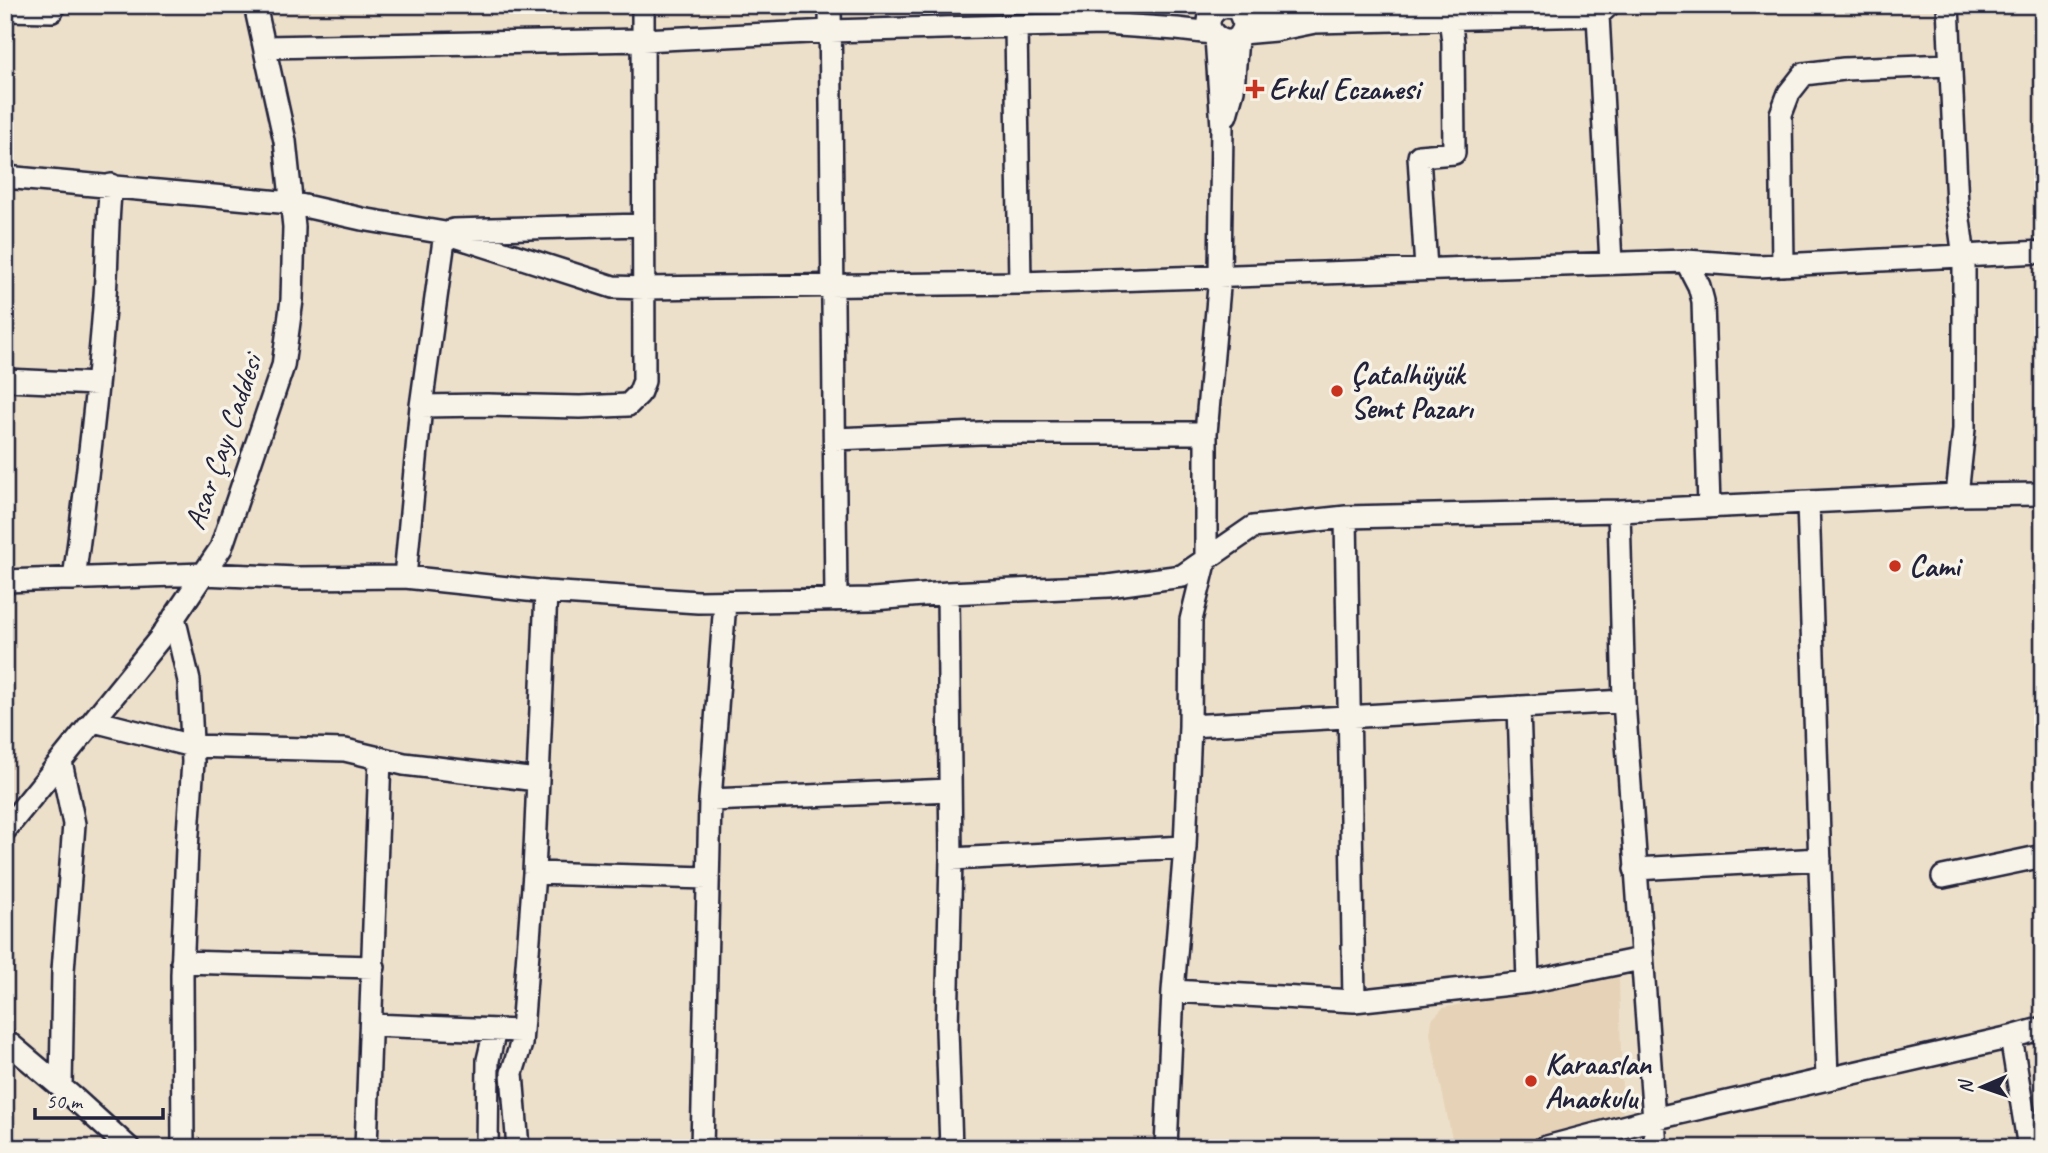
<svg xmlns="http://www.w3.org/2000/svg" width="2048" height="1153" font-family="Caveat,sans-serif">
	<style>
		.built { fill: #e6d3b7 }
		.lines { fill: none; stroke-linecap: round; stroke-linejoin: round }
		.minor-casing { stroke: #22223b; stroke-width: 26 }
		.minor { stroke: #f7f3e8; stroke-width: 21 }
		.poi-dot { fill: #c8321e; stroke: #f7f3e8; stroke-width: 2.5 }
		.labels { text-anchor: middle; stroke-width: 7; stroke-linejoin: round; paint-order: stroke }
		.poi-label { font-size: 30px; font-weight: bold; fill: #22223b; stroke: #f7f3e8; text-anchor: start }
		.street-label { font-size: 30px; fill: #22223b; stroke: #f7f3e8 }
	</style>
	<rect width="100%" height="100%" fill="#ede0cb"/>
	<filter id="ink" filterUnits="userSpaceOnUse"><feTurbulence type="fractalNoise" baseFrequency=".0143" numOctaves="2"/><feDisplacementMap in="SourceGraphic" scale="14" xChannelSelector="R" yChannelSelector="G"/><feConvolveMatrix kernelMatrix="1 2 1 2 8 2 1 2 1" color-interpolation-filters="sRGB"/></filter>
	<g filter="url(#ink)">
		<path class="built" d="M 1609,972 L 1619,978 L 1623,1127 L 1526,1148 L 1454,1148 L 1430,1034 L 1432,1019 L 1443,1008 Z"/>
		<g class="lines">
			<g class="minor-casing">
				<path id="minor" d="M 830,5 L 836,600
					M 1236,5 L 1244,23 C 1242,60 1192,32 1215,11 C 1221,5 1229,6 1236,9
					M 1948,5 L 1957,205 L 1964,257 L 1964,429 L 1957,495
					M 5,10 L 52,11
					M 1240,12 L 1277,14 L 1306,20
					M 1598,15 L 1611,263
					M 1016,26 L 1020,283
					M 1241,33 L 1275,30 L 1315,22 L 1598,15 L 1609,5
					M 265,47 L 643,40 L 830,31 L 1016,26 L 1104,24 L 1177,29 L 1212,33
					M 1226,115 L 1233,90 L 1237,38
					M 5,177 L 291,203 L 362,219 L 445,233 L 613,287 L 644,288 L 1020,283 L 1686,261 L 1758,266 L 2043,252
					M 453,230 L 643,225
					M 1686,261 L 1699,286 L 1703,301 L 1709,507
					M 1783,265 L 1781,114 L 1789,93 L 1804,74 L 1844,69 L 1950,65
					M 1426,269 L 1419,156 L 1454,153 L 1453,42 L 1450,17
					M 5,380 L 97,384
					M 421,406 L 487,405 L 580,407 L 628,405 L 639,394 L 644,381 L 643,5
					M 835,439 L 980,433 L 1206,433
					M 1808,503 L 1827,1079
					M 1619,511 L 1624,701 L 1656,1148
					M 1346,517 L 1354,1001
					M 405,577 L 421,406 L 445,233
					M 74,579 C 86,489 97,399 104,308 C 108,267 106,226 111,185
					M 5,581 L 203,574 L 296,578 L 405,577 L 546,592 L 698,602 L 873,599 L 948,593 L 1108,586 L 1182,576 L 1253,527 L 1346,517 L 1619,511 L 1957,495 L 2043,494
					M 948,593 L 951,859 L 947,1029 L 951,1148
					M 174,617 L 189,681 L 193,762 L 187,848 L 182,975 L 183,1148
					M 1519,707 L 1528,982
					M 94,721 L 192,746 L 345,750 L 404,764 L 537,780
					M 1190,726 L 1624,701
					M 61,762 L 74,824 L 63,971 L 61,1087
					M 710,800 L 950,790
					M 5,830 L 161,637 L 221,548 L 283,366 L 292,300 L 294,227 L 285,141 L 255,5
					M 951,859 L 1185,847
					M 1635,869 L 1820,859
					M 534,873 L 707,878
					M 1943,877 L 2043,856
					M 182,962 L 374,967
					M 1173,991 L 1354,1001 L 1528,982 L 1641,959
					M 372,1025 L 521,1031
					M 2011,1037 L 2029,1148
					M 5,1040 L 75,1099 L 129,1148
					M 366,1148 L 380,758
					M 487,1148 L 488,1060 L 495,1030
					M 518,1148 L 512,1073 L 521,1044 L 534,873 L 546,592
					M 702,1148 L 710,800 L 725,602
					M 1166,1148 L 1173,991 L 1185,847 L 1190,726 L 1191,620 L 1206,559 L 1206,433 L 1220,276 L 1222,127 L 1216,37
					M 1543,1148 L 1653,1119 L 2011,1037 L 2043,1028"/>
			</g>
			<use href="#minor" class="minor"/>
		</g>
	</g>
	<g class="poi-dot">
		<path d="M1251.5 78.5h7v7h7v7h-7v7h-7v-7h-7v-7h7z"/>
		<circle cx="1337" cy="391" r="7"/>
		<circle cx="1895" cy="566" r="7"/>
		<circle cx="1531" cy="1081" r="7"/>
	</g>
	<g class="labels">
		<g class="poi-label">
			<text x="1269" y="99">Erkul Eczanesi</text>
			<text x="1351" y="384">Çatalhüyük<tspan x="1351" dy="34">Semt Pazarı</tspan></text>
			<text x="1909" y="576">Cami</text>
			<text x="1545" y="1074">Karaaslan<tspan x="1545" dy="34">Anaokulu</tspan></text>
		</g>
		<g class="street-label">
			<text transform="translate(223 442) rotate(-71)" y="10">Asar Çayı Caddesi</text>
		</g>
	</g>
	<rect width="2048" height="1153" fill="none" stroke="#f7f3e8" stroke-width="28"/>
	<rect x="14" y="14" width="2020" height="1125" fill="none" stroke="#22223b" stroke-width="2.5" filter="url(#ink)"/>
	<g transform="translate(1982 1087) rotate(268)" stroke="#f7f3e8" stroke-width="5" paint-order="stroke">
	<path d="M0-5L12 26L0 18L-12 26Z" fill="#22223b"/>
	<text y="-10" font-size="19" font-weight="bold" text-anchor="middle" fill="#22223b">N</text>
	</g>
	<path d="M35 1108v10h128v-10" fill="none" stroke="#22223b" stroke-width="3.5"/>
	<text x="46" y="1108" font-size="21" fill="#22223b" stroke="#f7f3e8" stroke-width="5" paint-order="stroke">50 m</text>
</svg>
